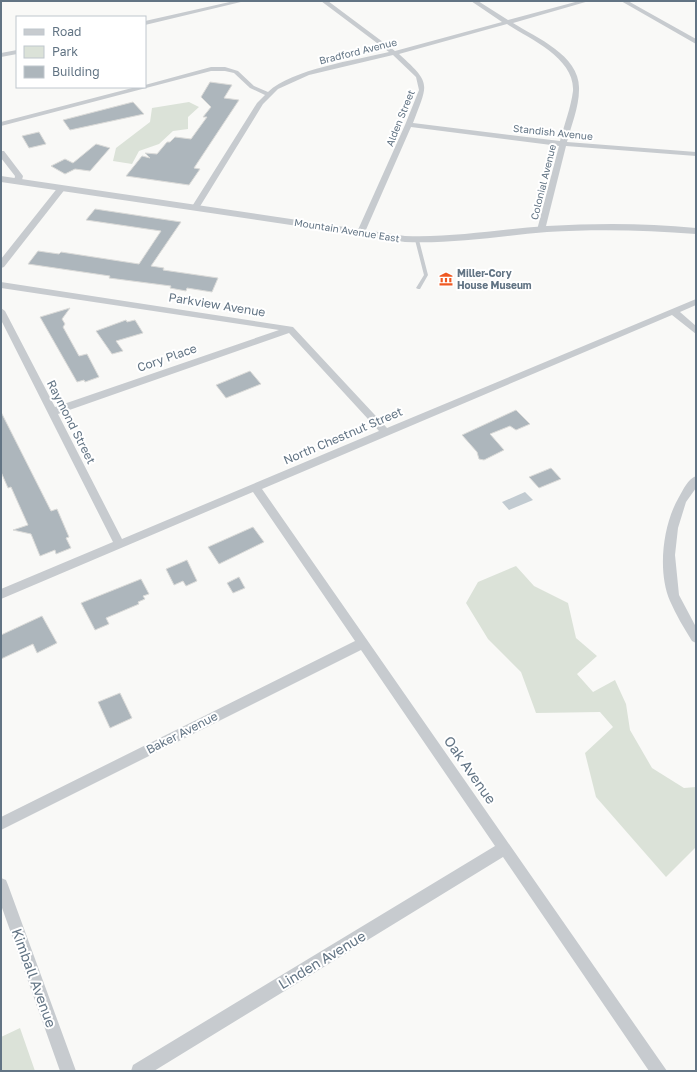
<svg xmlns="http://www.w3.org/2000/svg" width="697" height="1072" font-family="'Golos Text',sans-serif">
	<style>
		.green { fill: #dbe2d8 }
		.water { fill: #c2cbd1 }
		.building { fill: #adb6bc; stroke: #dbdbd9 }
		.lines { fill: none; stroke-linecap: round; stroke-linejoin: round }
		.service { fill: #c7cbcf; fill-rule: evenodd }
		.minor { fill: #c7cbcf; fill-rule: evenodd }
		.tertiary { fill: #c7cbcf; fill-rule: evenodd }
		.labels { text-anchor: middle; stroke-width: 4; stroke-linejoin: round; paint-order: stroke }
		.far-street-label { font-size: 10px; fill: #627484; stroke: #fff }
		.far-poi-label { font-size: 10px; font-weight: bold; fill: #627484; stroke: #fff; text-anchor: start }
		.street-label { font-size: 12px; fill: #627484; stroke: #fff }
		.near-street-label { font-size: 14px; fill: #627484; stroke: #fff }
	</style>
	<rect width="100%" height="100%" fill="#f9f9f7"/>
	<path class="green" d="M 189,102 L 199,107 L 188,117 L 188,129 L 173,131 L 159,144 L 139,151 L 132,164 L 113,161 L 116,148 L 150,122 L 152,108 Z
		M 516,566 L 534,586 L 568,603 L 576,638 L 597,656 L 577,674 L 593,692 L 615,680 L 626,704 L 630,730 L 652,768 L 684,788 L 696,787 L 696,847 L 666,877 L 596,797 L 585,753 L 613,727 L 600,712 L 536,713 L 521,672 L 488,639 L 466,603 L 478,582 Z
		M 20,1028 L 35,1071 L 1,1071 L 1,1037 Z"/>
	<path class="water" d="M 525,492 L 533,500 L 509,510 L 502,502 Z"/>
	<path class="building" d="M 210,82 L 232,85 L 224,98 L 239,100 L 194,168 L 200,169 L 189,185 L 126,176 L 142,156 L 150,158 L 145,153 L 157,154 L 167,142 L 170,142 L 175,137 L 191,139 L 207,117 L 203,117 L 211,107 L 201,97 Z
		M 133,102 L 144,114 L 70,130 L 63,120 Z
		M 39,132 L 46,144 L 29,148 L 22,136 Z
		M 96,144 L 110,148 L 90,171 L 75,169 L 65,174 L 51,166 L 65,159 L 73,163 Z
		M 95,209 L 181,222 L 151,266 L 164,268 L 163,270 L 218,278 L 212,292 L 187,288 L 186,291 L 170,288 L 171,286 L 109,278 L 110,276 L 28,264 L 38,251 L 59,254 L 61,252 L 139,264 L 161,231 L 86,220 Z
		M 70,308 L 62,319 L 65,324 L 63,327 L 79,356 L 87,354 L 99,377 L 85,382 L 84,380 L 77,382 L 40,317 Z
		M 126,320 L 127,322 L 135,320 L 143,333 L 116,341 L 123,351 L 112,354 L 96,331 Z
		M 250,371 L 261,384 L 226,398 L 216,385 Z
		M 516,410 L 530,424 L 516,430 L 510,426 L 490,434 L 504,450 L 484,460 L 479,459 L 477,452 L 462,435 Z
		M 1,412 L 51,511 L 57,509 L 69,537 L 66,538 L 71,548 L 56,554 L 55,550 L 40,556 L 31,534 L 13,530 L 28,525 L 11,487 L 8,488 L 1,472 Z
		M 551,468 L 561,479 L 539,488 L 529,477 Z
		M 253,527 L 264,542 L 219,564 L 208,547 Z
		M 187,560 L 197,581 L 186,586 L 183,581 L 174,585 L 166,569 Z
		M 239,577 L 245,588 L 233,593 L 227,583 Z
		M 141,579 L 149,594 L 143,596 L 145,599 L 138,602 L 139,604 L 106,618 L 109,624 L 95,630 L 81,603 Z
		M 42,616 L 57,643 L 37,653 L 33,644 L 1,659 L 1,635 Z
		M 120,693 L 132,718 L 110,728 L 98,702 Z"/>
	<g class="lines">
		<path class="service" d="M 416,239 L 418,239 L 419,240 L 428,275 L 420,289 L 418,289 L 416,288 L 424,275 L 415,240 Z"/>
		<path class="minor" d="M 234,1 L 245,1 L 145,25 L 145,21 Z
			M 321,1 L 328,1 L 395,51 L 502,22 L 471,1 L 478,1 L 508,20 L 579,1 L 589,1 L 513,23 C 537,38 581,56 579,90 C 579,107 571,126 567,142 L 696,152 L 696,156 L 566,146 L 545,230 L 541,232 L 537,230 L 559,146 L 411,127 L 365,232 L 361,234 L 357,232 L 405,125 L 419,90 L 416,77 L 393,55 L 309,75 L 278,89 L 263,104 L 199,208 L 195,210 L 191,208 L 257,103 L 265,95 L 250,88 L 234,73 L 225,71 L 211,71 L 1,126 L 1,122 L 136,87 L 145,87 L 145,85 L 211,67 L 225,67 L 238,71 L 254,86 L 268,92 C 292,69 356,60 389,52 ZM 507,24 C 530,39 575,58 573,91 C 571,107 564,125 560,141 L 413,123 C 428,83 432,84 399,54 Z
			M 621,1 L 628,1 L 696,39 L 696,44 Z
			M 17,50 L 17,54 L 1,57 L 1,53 Z
			M 1,151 L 4,151 L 23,176 L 21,184 L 14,182 L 15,176 L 1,158 Z
			M 59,186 L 66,188 L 4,267 L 1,268 L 1,259 Z
			M 1,282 L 293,327 L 387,428 L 696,299 L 696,305 L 680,312 L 696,326 L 696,334 L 672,315 L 262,489 L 667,1071 L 649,1071 L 503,857 L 154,1071 L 131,1071 L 133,1065 L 495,846 L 361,650 L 1,830 L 1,817 L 355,641 L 253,492 L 1,599 L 1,589 L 113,542 L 1,320 L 1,308 L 5,311 L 55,407 L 279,330 L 1,288 ZM 289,333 L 379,431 L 122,539 L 58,414 Z
			M 696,476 L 696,488 L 686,502 L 678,528 L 675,555 L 679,595 L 696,627 L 696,643 L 692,641 C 684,628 676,615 670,601 C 657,571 663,524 679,497 C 683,490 688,479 696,476 Z
			M 1,878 L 6,880 L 8,885 L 76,1071 L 60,1071 L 1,905 Z"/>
		<path class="tertiary" d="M 1,176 L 405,236 C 453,238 500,229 547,226 C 597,223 646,223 696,228 L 696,234 C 646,230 597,229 547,232 C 500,236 453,244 405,242 L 1,182 Z"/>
	</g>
	<defs>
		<g id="museum-bare" transform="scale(1.08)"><path d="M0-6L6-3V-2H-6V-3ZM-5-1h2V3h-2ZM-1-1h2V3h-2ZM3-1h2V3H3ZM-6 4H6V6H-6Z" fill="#ef5922" stroke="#fff" stroke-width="2.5" paint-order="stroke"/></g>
	</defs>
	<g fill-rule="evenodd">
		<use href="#museum-bare" x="446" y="279"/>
	</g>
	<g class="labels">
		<g class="far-street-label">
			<text transform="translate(358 51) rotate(-14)" y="4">Bradford Avenue</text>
			<text transform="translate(400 118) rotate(-68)" y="4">Alden Street</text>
			<text transform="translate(553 132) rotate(6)" y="4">Standish Avenue</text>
			<text transform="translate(543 182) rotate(-76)" y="4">Colonial Avenue</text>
			<text transform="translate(347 230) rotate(9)" y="4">Mountain Avenue East</text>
		</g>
		<g class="far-poi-label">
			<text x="457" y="277">Miller-Cory<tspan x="457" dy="12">House Museum</tspan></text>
		</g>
		<g class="street-label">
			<text transform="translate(217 305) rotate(9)" y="4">Parkview Avenue</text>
			<text transform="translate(167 358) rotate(-19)" y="4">Cory Place</text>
			<text transform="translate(71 422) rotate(63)" y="4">Raymond Street</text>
			<text transform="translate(343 436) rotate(-23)" y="4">North Chestnut Street</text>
			<text transform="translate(182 733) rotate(-27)" y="4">Baker Avenue</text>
		</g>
		<g class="near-street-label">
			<text transform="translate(470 770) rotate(55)" y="5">Oak Avenue</text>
			<text transform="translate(322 960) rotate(-31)" y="5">Linden Avenue</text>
			<text transform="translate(34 978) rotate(70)" y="5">Kimball Avenue</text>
		</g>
	</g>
	<rect width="697" height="1072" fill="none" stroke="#627484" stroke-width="4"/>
	<rect x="16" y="16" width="130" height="72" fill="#ffffff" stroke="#c0c7ce"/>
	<rect x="24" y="29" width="20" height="6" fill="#c7cbcf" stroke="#c0c7ce"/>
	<text x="52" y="36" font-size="12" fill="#627484">Road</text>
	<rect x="24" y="46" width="20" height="12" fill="#dbe2d8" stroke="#c0c7ce"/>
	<text x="52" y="56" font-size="12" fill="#627484">Park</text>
	<rect x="24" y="66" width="20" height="12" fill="#adb6bc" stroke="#c0c7ce"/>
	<text x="52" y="76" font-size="12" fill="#627484">Building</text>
</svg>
